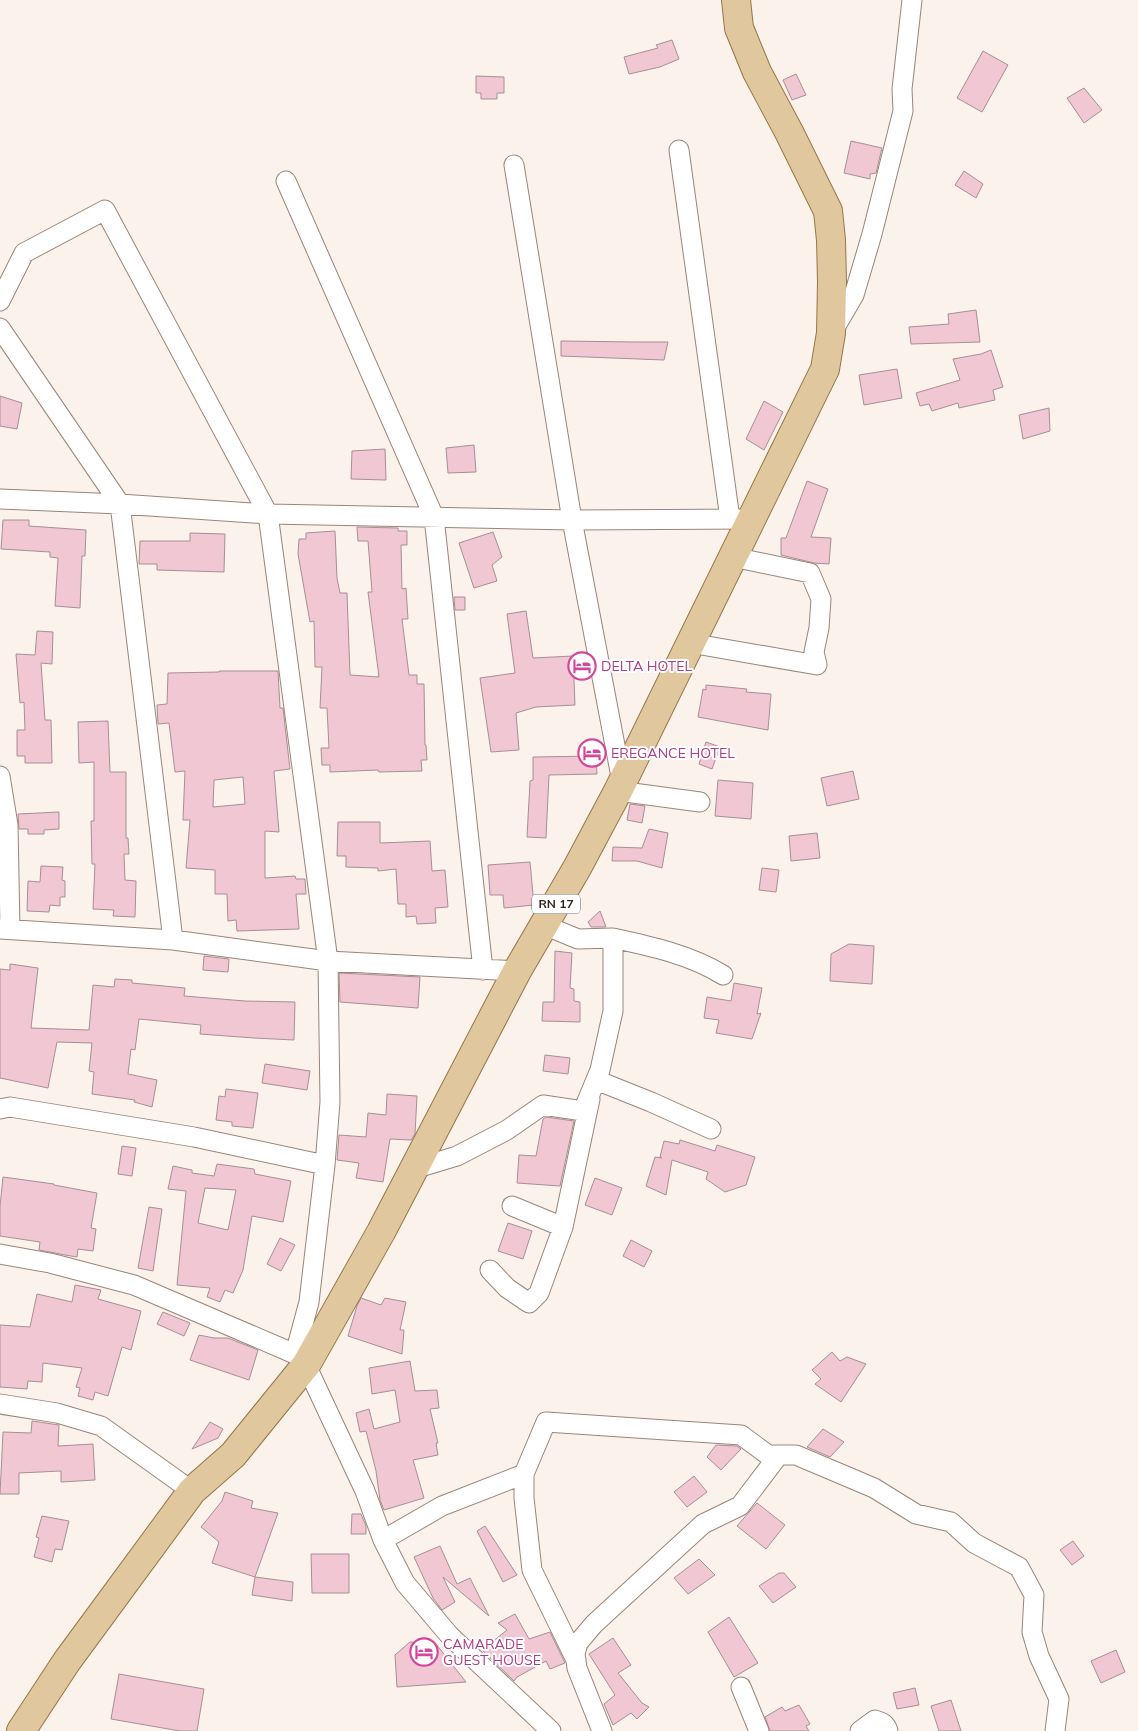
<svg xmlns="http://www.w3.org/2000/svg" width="1138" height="1731" font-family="Mulish,sans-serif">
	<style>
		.building { fill: #f0c7d2; stroke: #a88e95; fill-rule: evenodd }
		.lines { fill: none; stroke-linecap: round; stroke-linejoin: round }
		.street-casing { stroke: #9b8478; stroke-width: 21 }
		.primary-casing { stroke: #967647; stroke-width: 30 }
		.street { stroke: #fff; stroke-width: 19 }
		.primary { stroke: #e1c79d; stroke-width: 28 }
		.labels { text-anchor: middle; stroke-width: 4; stroke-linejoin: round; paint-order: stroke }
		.shield { fill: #fff; stroke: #6d6764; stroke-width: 1 }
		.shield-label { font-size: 12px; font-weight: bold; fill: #2f2621 }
		.hotel-label { font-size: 14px; fill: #b23c85; stroke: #fff; text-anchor: start }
	</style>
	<rect width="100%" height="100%" fill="#fcf2ec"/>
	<path class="building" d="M 672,40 L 679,59 L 660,67 L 629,74 L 624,57 L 658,48 L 656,45 Z
		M 983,51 L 1008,65 L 982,112 L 957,98 Z
		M 796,74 L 806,95 L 792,100 L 783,80 Z
		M 476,76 L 504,77 L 504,93 L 497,93 L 497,99 L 481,99 L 481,93 L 476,93 Z
		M 1084,88 L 1102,110 L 1084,123 L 1067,98 Z
		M 851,141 L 882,148 L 876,173 L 870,174 L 870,179 L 844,173 Z
		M 964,171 L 983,184 L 976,198 L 955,185 Z
		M 976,310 L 980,342 L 911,344 L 909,327 L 949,324 L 948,314 Z
		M 561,341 L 636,342 L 668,342 L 664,360 L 561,356 Z
		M 991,350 L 1003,387 L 993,390 L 995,400 L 959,408 L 958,403 L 932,411 L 929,404 L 920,406 L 916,393 L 960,380 L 953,359 L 981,354 Z
		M 897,369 L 902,398 L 864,405 L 859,375 Z
		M 0,396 L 22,403 L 17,429 L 0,426 Z
		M 764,401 L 783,412 L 764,450 L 746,439 Z
		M 1049,408 L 1050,431 L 1023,439 L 1019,415 Z
		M 474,445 L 476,472 L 448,473 L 446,448 Z
		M 385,449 L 386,480 L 351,479 L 352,451 Z
		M 807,481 L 828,489 L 811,537 L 831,538 L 829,564 L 814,563 L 781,555 L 781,538 L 786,538 Z
		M 3,520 L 29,520 L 29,526 L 86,530 L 85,556 L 82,556 L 80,608 L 55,606 L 58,558 L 50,557 L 50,552 L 1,549 Z
		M 357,527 L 398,528 L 398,531 L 407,531 L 407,545 L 401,545 L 402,589 L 406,588 L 408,619 L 402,619 L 409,675 L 417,675 L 417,684 L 424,684 L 425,745 L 426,745 L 427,760 L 421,760 L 422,771 L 379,772 L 378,770 L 330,772 L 330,765 L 322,765 L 321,748 L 329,748 L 327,708 L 320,708 L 322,667 L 315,667 L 314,621 L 310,622 L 298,554 L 299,539 L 306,539 L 306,533 L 335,531 L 337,578 L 340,593 L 347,593 L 350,675 L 379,677 L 368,592 L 372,592 L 368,541 L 358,541 Z
		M 493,532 L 502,557 L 492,565 L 497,581 L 474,588 L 459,543 Z
		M 190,533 L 225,534 L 224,572 L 157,570 L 157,564 L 139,564 L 140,541 L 190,541 Z
		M 454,597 L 465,597 L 465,610 L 455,610 Z
		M 526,611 L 533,658 L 573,656 L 575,705 L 536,707 L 516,713 L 519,750 L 491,752 L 480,678 L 515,673 L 507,614 Z
		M 37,631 L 53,632 L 52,664 L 41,663 L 45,720 L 51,720 L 52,763 L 25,763 L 25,756 L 17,756 L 17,730 L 25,730 L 24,702 L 20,703 L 16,654 L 35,655 Z
		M 219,671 L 278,671 L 280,708 L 283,708 L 290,769 L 274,771 L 279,832 L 265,831 L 265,878 L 295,876 L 296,879 L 305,879 L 306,894 L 296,894 L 299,929 L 237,931 L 236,920 L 228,921 L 227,894 L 215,894 L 215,870 L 186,868 L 190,820 L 183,820 L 185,771 L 175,772 L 169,723 L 158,724 L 157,705 L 167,704 L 168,673 L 219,672 ZM 243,777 L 245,804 L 213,807 L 214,780 Z
		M 706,685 L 747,689 L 746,692 L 771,694 L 768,730 L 698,717 L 703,689 L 706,690 Z
		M 108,721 L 110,772 L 126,772 L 126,838 L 128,838 L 129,854 L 124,854 L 125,880 L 136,881 L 135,917 L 113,916 L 114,910 L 93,909 L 95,864 L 92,864 L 91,821 L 94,821 L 94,762 L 79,763 L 78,722 Z
		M 706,742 L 720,747 L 712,769 L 699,764 Z
		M 596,756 L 597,774 L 549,775 L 546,838 L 527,837 L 530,781 L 533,780 L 533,757 Z
		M 853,771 L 859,799 L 827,806 L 821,778 Z
		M 718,780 L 753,783 L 751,819 L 715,816 Z
		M 630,804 L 645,806 L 642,823 L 627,820 Z
		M 59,812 L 59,829 L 44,830 L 44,834 L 28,834 L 28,829 L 19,829 L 18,814 Z
		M 338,822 L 380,822 L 380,843 L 430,841 L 432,871 L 445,870 L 448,907 L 435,908 L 436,923 L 417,924 L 416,916 L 406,917 L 406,904 L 398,904 L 396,869 L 378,871 L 378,868 L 346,867 L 346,856 L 337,856 Z
		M 649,829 L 668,833 L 662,868 L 637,861 L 612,861 L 613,847 L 642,848 Z
		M 817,833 L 820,858 L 791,861 L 789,836 Z
		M 530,862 L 534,905 L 504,908 L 503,895 L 490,895 L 488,865 Z
		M 41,866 L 63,867 L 62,880 L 65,881 L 65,897 L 60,897 L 60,906 L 50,905 L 49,912 L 27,911 L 28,881 L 40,882 Z
		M 762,868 L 779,870 L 776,892 L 759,890 Z
		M 600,911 L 606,927 L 591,927 L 588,922 Z
		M 849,944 L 874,946 L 872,984 L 830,981 L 831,954 Z
		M 555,951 L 572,953 L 570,988 L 574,989 L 574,1001 L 580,1002 L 580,1022 L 542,1021 L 543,1002 L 554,1002 Z
		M 204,956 L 229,959 L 228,972 L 203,970 Z
		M 10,964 L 38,968 L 31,1028 L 89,1030 L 93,985 L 114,987 L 115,979 L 132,980 L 132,983 L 185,988 L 184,996 L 245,1001 L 295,1002 L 294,1040 L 254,1038 L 200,1034 L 201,1025 L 139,1019 L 135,1050 L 131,1049 L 128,1074 L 157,1080 L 152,1107 L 134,1102 L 135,1100 L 92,1094 L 94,1072 L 89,1071 L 92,1043 L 57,1042 L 48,1088 L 0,1078 L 0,969 L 10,970 Z
		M 339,973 L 420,977 L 418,1008 L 340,1002 Z
		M 734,983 L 762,988 L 757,1014 L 761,1013 L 752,1039 L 716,1033 L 719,1020 L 704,1018 L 707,997 L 731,1001 Z
		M 545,1055 L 570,1058 L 568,1074 L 543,1071 Z
		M 265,1064 L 310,1071 L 307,1090 L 262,1083 Z
		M 226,1089 L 258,1093 L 253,1128 L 232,1126 L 232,1122 L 216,1120 L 219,1096 L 225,1097 Z
		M 387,1094 L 417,1096 L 415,1134 L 411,1140 L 390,1139 L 383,1182 L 356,1178 L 359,1163 L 337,1160 L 339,1135 L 366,1137 L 368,1113 L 386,1115 Z
		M 546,1117 L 574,1121 L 560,1186 L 517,1183 L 519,1155 L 536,1156 L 543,1119 Z
		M 680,1140 L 715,1151 L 717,1145 L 755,1157 L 746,1185 L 725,1192 L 706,1179 L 708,1172 L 672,1160 L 666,1195 L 646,1186 L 655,1157 L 662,1158 L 660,1157 L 664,1141 L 679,1144 Z
		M 122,1146 L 136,1148 L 132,1176 L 118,1174 Z
		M 217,1164 L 254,1169 L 255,1174 L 291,1181 L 283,1222 L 252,1216 L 243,1270 L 233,1293 L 225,1290 L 220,1302 L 207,1297 L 210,1288 L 177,1285 L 186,1191 L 168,1189 L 173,1166 L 192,1170 L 192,1173 L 214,1176 ZM 205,1188 L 236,1190 L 228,1230 L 198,1223 Z
		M 3,1177 L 54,1184 L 54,1185 L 97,1193 L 91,1228 L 96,1229 L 93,1251 L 78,1249 L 77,1257 L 65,1255 L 39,1250 L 40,1242 L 0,1236 L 0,1206 Z
		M 595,1178 L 622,1188 L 612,1215 L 585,1205 Z
		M 149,1207 L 162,1209 L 153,1271 L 138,1268 Z
		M 508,1223 L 532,1231 L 523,1259 L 498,1251 Z
		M 280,1238 L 295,1245 L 281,1271 L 267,1264 Z
		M 631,1240 L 652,1251 L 644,1267 L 623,1256 Z
		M 75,1285 L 101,1290 L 98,1299 L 141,1311 L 131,1350 L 122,1347 L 108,1396 L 95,1392 L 93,1400 L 78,1396 L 80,1388 L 76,1387 L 82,1368 L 43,1363 L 42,1382 L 28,1381 L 27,1389 L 0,1387 L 0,1325 L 30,1327 L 37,1294 L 72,1302 Z
		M 361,1298 L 381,1305 L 385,1298 L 406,1302 L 400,1330 L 404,1330 L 402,1354 L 348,1336 L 357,1306 Z
		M 163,1312 L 190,1323 L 184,1336 L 157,1324 Z
		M 199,1335 L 214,1338 L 228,1338 L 258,1350 L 249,1380 L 190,1360 Z
		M 832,1352 L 840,1361 L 847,1357 L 866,1364 L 841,1402 L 815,1384 L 821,1379 L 812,1370 Z
		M 410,1361 L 415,1391 L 437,1390 L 439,1408 L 430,1409 L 438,1443 L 436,1443 L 438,1455 L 413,1460 L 424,1498 L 384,1510 L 380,1500 L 376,1471 L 366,1431 L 360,1432 L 356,1413 L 369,1409 L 374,1429 L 400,1422 L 395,1390 L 372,1394 L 369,1368 Z
		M 32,1421 L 59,1425 L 58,1446 L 93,1444 L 95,1480 L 61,1482 L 61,1471 L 19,1473 L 19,1494 L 0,1494 L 3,1432 L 31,1433 Z
		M 210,1422 L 223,1429 L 218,1438 L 192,1449 Z
		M 823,1429 L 844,1442 L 830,1457 L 807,1447 Z
		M 716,1445 L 737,1446 L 741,1449 L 721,1470 L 707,1457 Z
		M 694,1476 L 707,1492 L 687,1507 L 674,1492 Z
		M 225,1492 L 253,1501 L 251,1508 L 278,1513 L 255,1577 L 212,1563 L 219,1542 L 201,1527 L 222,1501 Z
		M 757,1503 L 785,1525 L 766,1549 L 737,1526 Z
		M 352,1514 L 361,1514 L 366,1526 L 366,1534 L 351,1534 Z
		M 42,1516 L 69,1521 L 62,1550 L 55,1549 L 52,1562 L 34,1557 L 39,1538 L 36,1537 Z
		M 485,1526 L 517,1575 L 503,1582 L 477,1531 Z
		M 1073,1541 L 1084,1556 L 1072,1565 L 1060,1550 Z
		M 440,1546 L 457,1584 L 470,1578 L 489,1616 L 443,1577 L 455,1602 L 442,1610 L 433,1598 L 414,1557 Z
		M 311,1554 L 349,1554 L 349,1593 L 312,1593 Z
		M 699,1559 L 715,1575 L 688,1594 L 674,1578 Z
		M 779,1573 L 784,1573 L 796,1587 L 773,1603 L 759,1586 Z
		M 255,1577 L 293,1582 L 292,1601 L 252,1595 Z
		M 515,1614 L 529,1639 L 550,1632 L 565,1663 L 550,1669 L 546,1661 L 517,1677 L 514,1681 L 482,1650 L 507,1630 L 498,1623 Z
		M 729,1617 L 758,1663 L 734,1677 L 708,1632 Z
		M 613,1638 L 631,1665 L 618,1673 L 642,1703 L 649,1707 L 637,1719 L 631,1713 L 613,1725 L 604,1704 L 615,1695 L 589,1654 Z
		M 410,1642 L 436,1644 L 466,1682 L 397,1687 L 395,1655 Z
		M 1116,1650 L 1125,1672 L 1101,1683 L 1091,1661 Z
		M 119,1674 L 204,1689 L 197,1731 L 180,1731 L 111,1719 Z
		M 915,1688 L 919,1705 L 897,1709 L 893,1693 Z
		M 951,1700 L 961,1731 L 939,1731 L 931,1706 Z
		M 799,1705 L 810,1724 L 806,1726 L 809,1731 L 770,1731 L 765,1717 L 782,1707 L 785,1711 Z"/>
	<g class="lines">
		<g class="street-casing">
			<path id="street" d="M 679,150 L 730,519
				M 514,165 L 572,520 L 622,782
				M 286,181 L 434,517 L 483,970
				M 0,301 L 24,253 L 105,210 L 268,514 L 328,961 L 330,1102 L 325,1165 L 309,1302 L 295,1354 L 306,1365 L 365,1491 L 383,1540 L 405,1583 L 450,1636 L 551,1731
				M 0,328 L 120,504 L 173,940
				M 833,331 L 854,295 L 872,234 L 903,111 L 902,89 L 912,0
				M 0,499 L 120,504 L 268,514 L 572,520 L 752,519
				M 690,643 L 817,665 L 814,652 L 819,628 L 821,599 L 810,573 L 733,557
				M 0,776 L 8,825 L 10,929
				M 618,791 L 700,802
				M 0,929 L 173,940 L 328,961 L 517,971
				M 613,938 C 650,946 691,955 723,975
				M 596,1080 L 651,1102 L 711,1129
				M 0,1109 L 10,1107 L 194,1137 L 325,1165
				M 414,1169 L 457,1156 L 507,1130 L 543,1105 L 583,1111 L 600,1070 L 613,1011 L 613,938 L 578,939 L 544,925
				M 512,1206 L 563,1227
				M 0,1254 L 50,1263 L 134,1285 L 295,1354
				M 490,1270 L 507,1288 L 529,1303 L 539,1293 L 563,1227 L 590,1099
				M 0,1404 L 57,1413 L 101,1426 L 192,1491
				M 768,1455 L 796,1455 L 874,1488 L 916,1514 L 951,1522 L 974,1543 L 1019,1567 L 1034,1595 L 1032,1632 L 1039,1656 L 1059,1699 L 1055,1731
				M 524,1474 L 524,1498 L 532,1570 L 576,1660
				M 383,1540 L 442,1506 L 524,1474 L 546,1422 L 741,1435 L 775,1460 L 740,1506 L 703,1524 L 594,1624 L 578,1643 L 575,1654 L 577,1668 L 602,1731
				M 741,1687 L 759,1731
				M 860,1731 L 875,1720 C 882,1722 886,1724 888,1731"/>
		</g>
		<g class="primary-casing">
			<path id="primary" d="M 21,1731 L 67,1661 L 192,1491 L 233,1455 L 306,1365 L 381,1232 L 517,971 L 577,868 L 618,791 L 825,369 L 831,333 L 832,282 L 831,240 L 828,211 L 789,132 L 757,72 L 739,28 L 736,0"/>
		</g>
		<use href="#street" class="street"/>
		<use href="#primary" class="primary"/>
	</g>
	<defs>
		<g id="hotel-ring" transform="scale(1.4375)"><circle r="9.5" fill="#fff" stroke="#d1479c" stroke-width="1.5"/><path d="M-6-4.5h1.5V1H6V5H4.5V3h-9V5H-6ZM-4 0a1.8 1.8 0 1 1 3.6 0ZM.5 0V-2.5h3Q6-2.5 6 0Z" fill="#d1479c"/></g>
	</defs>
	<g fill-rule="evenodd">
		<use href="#hotel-ring" x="582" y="666"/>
		<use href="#hotel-ring" x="592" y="753"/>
		<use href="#hotel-ring" x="424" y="1652"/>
	</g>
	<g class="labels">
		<rect class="shield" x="532" y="894.5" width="48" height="19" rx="4"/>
		<g class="shield-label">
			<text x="556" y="908">RN 17</text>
		</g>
		<g class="hotel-label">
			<text x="601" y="671">DELTA HOTEL</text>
			<text x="611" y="758">EREGANCE HOTEL</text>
			<text x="443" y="1649">CAMARADE<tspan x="443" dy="16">GUEST HOUSE</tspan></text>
		</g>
	</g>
</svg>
